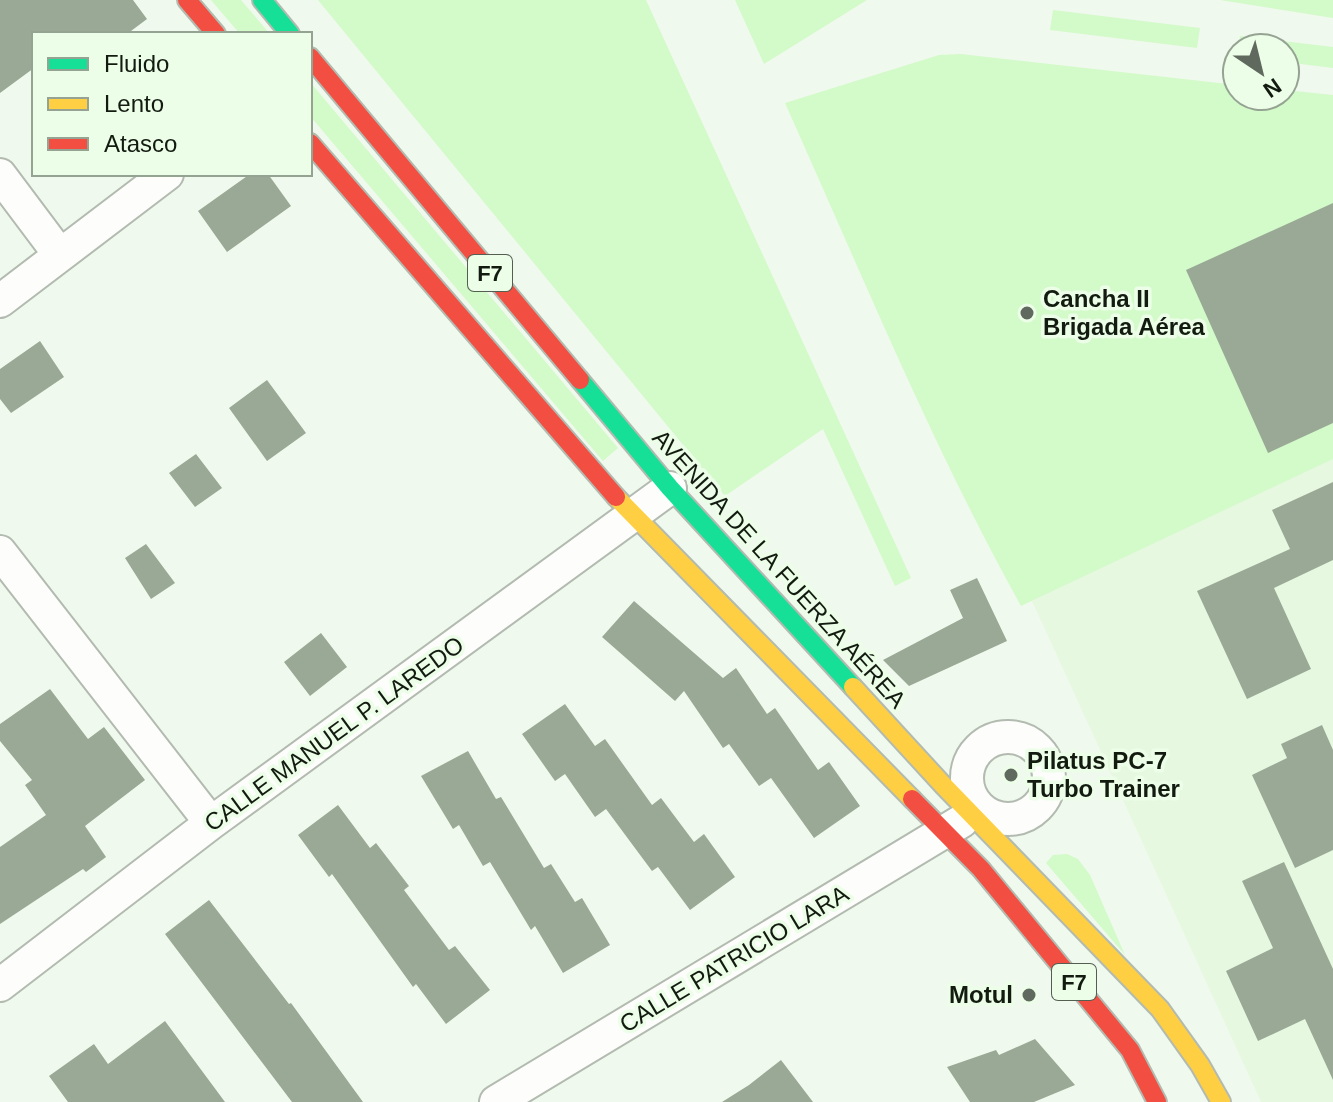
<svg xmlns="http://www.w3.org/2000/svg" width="1333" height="1102" font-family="Helvetica,sans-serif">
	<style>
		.built { fill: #e6f8e0 }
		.green { fill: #d3fac9 }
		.building { fill: #9aa996 }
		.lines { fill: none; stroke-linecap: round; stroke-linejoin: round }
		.street-casing { stroke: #b3bbb0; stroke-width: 36 }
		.fast-casing { stroke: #b3bbb0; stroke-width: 22 }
		.slow-casing { stroke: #b3bbb0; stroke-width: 22 }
		.jam-casing { stroke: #b3bbb0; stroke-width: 22 }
		.street { stroke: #fdfefc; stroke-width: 32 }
		.fast { stroke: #16e098; stroke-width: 18 }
		.slow { stroke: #ffcf43; stroke-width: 18 }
		.jam { stroke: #f24e42; stroke-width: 18 }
		.poi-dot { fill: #60695e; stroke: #ecfee8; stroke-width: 3 }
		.labels { text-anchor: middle; stroke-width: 7; stroke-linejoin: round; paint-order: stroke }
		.shield { fill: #ecfee8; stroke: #545f52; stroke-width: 2 }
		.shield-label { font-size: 22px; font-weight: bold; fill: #131b11 }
		.poi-label { font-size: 24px; font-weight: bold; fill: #131b11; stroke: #ecfee8; text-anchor: start }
		.street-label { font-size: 24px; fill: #131b11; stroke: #ecfee8 }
	</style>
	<rect width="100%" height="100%" fill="#f0f9ed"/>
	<path class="built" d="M 1333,459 L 1333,1102 L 1261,1102 L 1032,601 Z"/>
	<path class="green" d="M 211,0 L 241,0 L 270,34 L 240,34 Z
		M 318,0 L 646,0 L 911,578 L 895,586 L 823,429 L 725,496 Z
		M 735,0 L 867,0 L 764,64 Z
		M 1220,0 L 1333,0 L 1333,18 Z
		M 1053,10 L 1200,28 L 1197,48 L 1050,30 Z
		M 1240,36 L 1333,47 L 1333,68 L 1285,62 L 1285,48 L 1239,48 Z
		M 961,54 L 1237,85 L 1237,96 L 1285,96 L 1285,90 L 1333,95 L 1333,459 L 1021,606 C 931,444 861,272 785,103 L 939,55 Z
		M 310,82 L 618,448 L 603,461 L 310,116 Z
		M 1067,854 L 1078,859 L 1090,875 L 1125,955 L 1046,863 L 1053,855 Z"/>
	<path class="building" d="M 0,0 L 133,0 L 147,19 L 127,34 L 34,34 L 34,68 L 0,93 Z
		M 250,174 L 268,174 L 291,206 L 227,252 L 198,211 Z
		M 1333,203 L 1333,423 L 1268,453 L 1186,270 Z
		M 40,341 L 64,377 L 11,413 L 0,399 L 0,369 Z
		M 267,380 L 306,433 L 267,461 L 229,408 Z
		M 196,454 L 222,488 L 195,507 L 169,473 Z
		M 1333,482 L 1333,560 L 1274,588 L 1311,669 L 1247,699 L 1197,591 L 1290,549 L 1272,510 Z
		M 146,544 L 175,583 L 151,599 L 125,558 Z
		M 977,578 L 1007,641 L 909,686 L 883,660 L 963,618 L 950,590 Z
		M 634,601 L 723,678 L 736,668 L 767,714 L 775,708 L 818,770 L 829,762 L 860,806 L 814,838 L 771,778 L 759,786 L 729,744 L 723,748 L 684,691 L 675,701 L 602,637 Z
		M 321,633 L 347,667 L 310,696 L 284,662 Z
		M 50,689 L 88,739 L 104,727 L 145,780 L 85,826 L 106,857 L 86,872 L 83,869 L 0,924 L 0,847 L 46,815 L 25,785 L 32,780 L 0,741 L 0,724 Z
		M 565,704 L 595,746 L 605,739 L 652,805 L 661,798 L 694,842 L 704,834 L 735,877 L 690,910 L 658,867 L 652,871 L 606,809 L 595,817 L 565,774 L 555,781 L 522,734 Z
		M 1322,725 L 1333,750 L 1333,850 L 1295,868 L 1252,775 L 1287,758 L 1281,744 Z
		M 468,751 L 496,799 L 501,797 L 544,868 L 551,864 L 575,902 L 582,898 L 610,945 L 563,973 L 535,926 L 531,930 L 490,862 L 483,866 L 459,825 L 453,829 L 421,776 Z
		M 338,805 L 370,848 L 376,843 L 409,886 L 404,890 L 449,950 L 455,946 L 490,990 L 446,1024 L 416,984 L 413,987 L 332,874 L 329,877 L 298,835 Z
		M 1284,862 L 1333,969 L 1333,1080 L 1305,1019 L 1258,1041 L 1226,971 L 1273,948 L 1242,881 Z
		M 209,900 L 289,1004 L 291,1003 L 363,1102 L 292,1102 L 165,934 Z
		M 165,1021 L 225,1102 L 68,1102 L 49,1076 L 94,1044 L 108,1064 Z
		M 1035,1039 L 1075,1085 L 1034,1102 L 970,1102 L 947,1067 L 996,1050 L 999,1055 Z
		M 781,1060 L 813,1102 L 722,1102 L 749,1085 Z"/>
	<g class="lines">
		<g class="street-casing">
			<path id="street" d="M 0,175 L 60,255
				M 0,301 L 167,174
				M 0,552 L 211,823
				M967 778a41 41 0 1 1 82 0a41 41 0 1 1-82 0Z
				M 0,985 L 211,823 L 670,488
				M 496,1102 L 962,821"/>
		</g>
		<g class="fast-casing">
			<path id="fast" d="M 262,0 L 290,34
				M 580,380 L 670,488 L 853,687"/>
		</g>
		<g class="slow-casing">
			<path id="slow" d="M 616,497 L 912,799
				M 853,687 L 943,785 L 1160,1009 L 1200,1065 L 1221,1102"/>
		</g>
		<g class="jam-casing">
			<path id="jam" d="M 187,0 L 216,34
				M 310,57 L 580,380
				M 310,143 L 616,497
				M 912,799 L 981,869 L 1130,1050 L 1157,1102"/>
		</g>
		<use href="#street" class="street"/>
		<use href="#fast" class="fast"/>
		<use href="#slow" class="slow"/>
		<use href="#jam" class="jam"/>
	</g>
	<g class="poi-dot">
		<circle cx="1027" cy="313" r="8"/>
		<circle cx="1011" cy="775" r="8"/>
		<circle cx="1029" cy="995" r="8"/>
	</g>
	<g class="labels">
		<g class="shield">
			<rect x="468" y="255" width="44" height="36" rx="6"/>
			<rect x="1052" y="964" width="44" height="36" rx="6"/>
		</g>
		<g class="shield-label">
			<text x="490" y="281">F7</text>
			<text x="1074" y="990">F7</text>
		</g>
		<g class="poi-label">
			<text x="1043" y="307">Cancha II<tspan x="1043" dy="28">Brigada Aérea</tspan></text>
			<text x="1027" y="769">Pilatus PC-7<tspan x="1027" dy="28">Turbo Trainer</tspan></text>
			<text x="1013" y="1003" text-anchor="end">Motul</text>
		</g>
		<g class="street-label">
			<text transform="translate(779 569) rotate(48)" y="8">AVENIDA DE LA FUERZA AÉREA</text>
			<text transform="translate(334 734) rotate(-36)" y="8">CALLE MANUEL P. LAREDO</text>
			<text transform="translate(734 959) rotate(-31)" y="8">CALLE PATRICIO LARA</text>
		</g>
	</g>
	<rect x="32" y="32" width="280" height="144" fill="#ecfee8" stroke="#95a392" stroke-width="2"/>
	<rect x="48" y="58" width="40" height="12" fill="#16e098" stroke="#95a392" stroke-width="2"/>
	<text x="104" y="72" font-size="24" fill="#131b11">Fluido</text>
	<rect x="48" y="98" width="40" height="12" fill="#ffcf43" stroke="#95a392" stroke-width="2"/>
	<text x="104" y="112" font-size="24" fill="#131b11">Lento</text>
	<rect x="48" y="138" width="40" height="12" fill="#f24e42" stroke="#95a392" stroke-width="2"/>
	<text x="104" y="152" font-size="24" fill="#131b11">Atasco</text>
	<g transform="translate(1261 72) rotate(145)"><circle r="38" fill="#ecfee8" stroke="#95a392" stroke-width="2"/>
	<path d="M0-6L14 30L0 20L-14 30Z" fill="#60695e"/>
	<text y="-12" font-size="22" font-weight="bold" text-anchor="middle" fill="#131b11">N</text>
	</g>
</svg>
